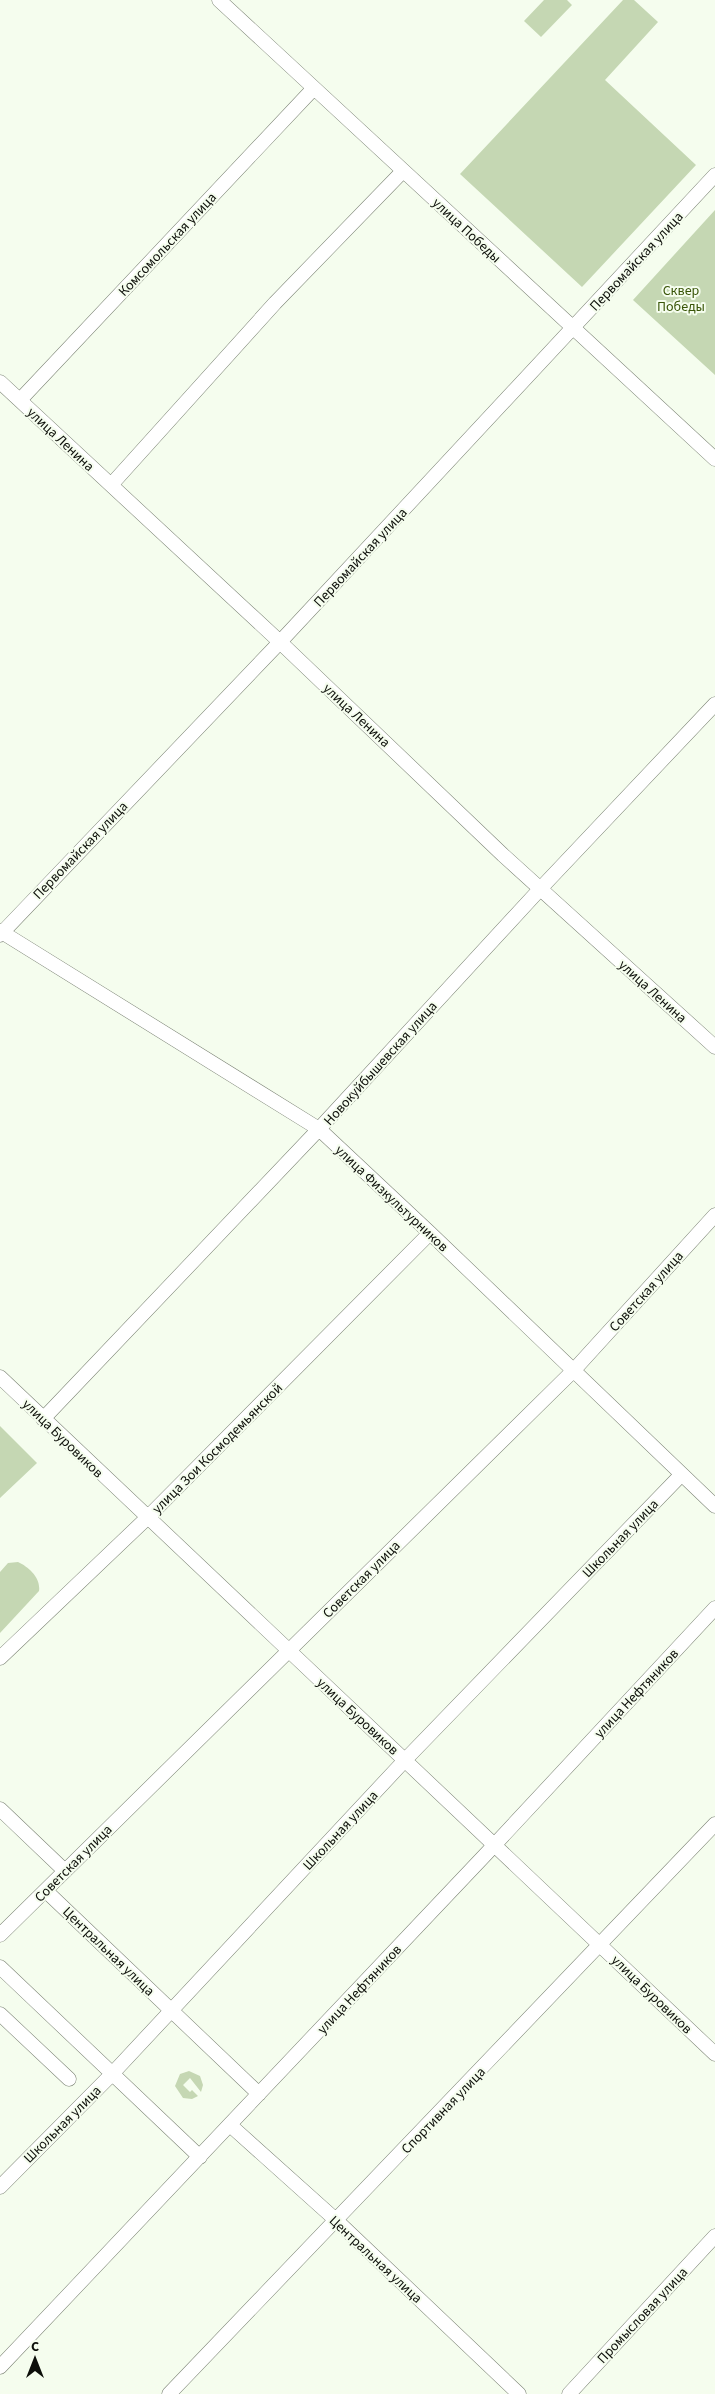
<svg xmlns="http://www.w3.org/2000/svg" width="715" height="2394" font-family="'Source Sans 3',sans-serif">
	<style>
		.green { fill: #c5d7b3 }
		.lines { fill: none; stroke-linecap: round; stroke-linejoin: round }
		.minor-casing { stroke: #7c8375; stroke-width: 15 }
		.minor { stroke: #fff; stroke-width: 14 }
		.labels { text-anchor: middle; stroke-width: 4; stroke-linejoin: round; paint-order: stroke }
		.street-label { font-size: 14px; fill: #0d0f0a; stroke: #f5fdee }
		.park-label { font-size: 14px; fill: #385407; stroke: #f5fdee }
	</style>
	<rect width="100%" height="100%" fill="#f5fdee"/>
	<path class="green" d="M 544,0 L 567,0 L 572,5 L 541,37 L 524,21 Z
		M 623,0 L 634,0 L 658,22 L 605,80 L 696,165 L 582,287 L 460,174 Z
		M 715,210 L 715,375 L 633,300 Z
		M 0,1426 L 37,1463 L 0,1498 Z
		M 18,1562 C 29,1567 41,1578 39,1591 L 0,1633 L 0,1572 L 8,1563 Z
		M 189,2071 L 200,2076 L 203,2085 L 201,2092 L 190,2078 L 183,2085 L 190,2092 L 192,2090 L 198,2096 L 192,2099 L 183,2098 L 175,2086 L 180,2074 Z"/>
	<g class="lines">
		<g class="minor-casing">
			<path id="minor" d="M 219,0 L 715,459
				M 0,382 L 280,642 L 503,855 L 715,1047
				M 20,400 L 314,88
				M 111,485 L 275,303 L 403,171
				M 0,931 L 319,1129 L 430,1233 L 715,1506
				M 0,935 L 280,642 L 715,175
				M 0,1377 L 715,2054
				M 43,1419 L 319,1129 L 541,888 L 715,704
				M 0,1658 L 147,1518 L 430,1233
				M 0,1809 L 65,1871
				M 46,1891 L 259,2094
				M 0,1935 L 574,1370 L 715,1215
				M 0,1967 L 200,2157
				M 0,2014 L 69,2079
				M 230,2125 L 337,2221 L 519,2394
				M 0,2187 L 112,2074 L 405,1760 L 681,1475
				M 0,2367 L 486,1854 L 715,1608
				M 169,2394 L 715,1824
				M 569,2394 L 715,2236"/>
		</g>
		<use href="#minor" class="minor"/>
	</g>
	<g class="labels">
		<g class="street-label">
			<text transform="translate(467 230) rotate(43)" y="5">улица Победы</text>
			<text transform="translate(167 244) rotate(-47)" y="5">Комсомольская улица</text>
			<text transform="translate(636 261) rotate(-47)" y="5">Первомайская улица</text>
			<text transform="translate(61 439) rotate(43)" y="5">улица Ленина</text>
			<text transform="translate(360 557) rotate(-47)" y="5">Первомайская улица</text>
			<text transform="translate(357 715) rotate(43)" y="5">улица Ленина</text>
			<text transform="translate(80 850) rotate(-46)" y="5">Первомайская улица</text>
			<text transform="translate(653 991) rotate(42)" y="5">улица Ленина</text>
			<text transform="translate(380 1063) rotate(-48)" y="5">Новокуйбышевская улица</text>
			<text transform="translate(392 1198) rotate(43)" y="5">улица Физкультурников</text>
			<text transform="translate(646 1291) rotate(-48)" y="5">Советская улица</text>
			<text transform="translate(63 1438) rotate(44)" y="5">улица Буровиков</text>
			<text transform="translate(217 1448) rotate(-45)" y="5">улица Зои Космодемьянской</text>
			<text transform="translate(620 1538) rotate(-46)" y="5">Школьная улица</text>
			<text transform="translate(361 1579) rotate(-45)" y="5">Советская улица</text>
			<text transform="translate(636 1693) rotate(-47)" y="5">улица Нефтяников</text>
			<text transform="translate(358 1716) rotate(43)" y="5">улица Буровиков</text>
			<text transform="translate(340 1830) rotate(-47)" y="5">Школьная улица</text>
			<text transform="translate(73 1863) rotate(-45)" y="5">Советская улица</text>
			<text transform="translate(109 1951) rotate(44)" y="5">Центральная улица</text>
			<text transform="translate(359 1989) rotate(-47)" y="5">улица Нефтяников</text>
			<text transform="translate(652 1994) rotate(44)" y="5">улица Буровиков</text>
			<text transform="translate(443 2110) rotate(-46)" y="5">Спортивная улица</text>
			<text transform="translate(62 2124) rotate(-45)" y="5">Школьная улица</text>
			<text transform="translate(376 2259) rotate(43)" y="5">Центральная улица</text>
			<text transform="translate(642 2315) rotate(-47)" y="5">Промысловая улица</text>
		</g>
		<g class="park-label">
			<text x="681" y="295">Сквер<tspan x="681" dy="16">Победы</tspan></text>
		</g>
	</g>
	<g transform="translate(35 2359)" stroke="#f5fdee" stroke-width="4" paint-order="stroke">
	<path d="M0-4L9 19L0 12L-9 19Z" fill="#0d0f0a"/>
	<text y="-8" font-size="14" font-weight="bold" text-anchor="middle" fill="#0d0f0a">С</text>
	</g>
</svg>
